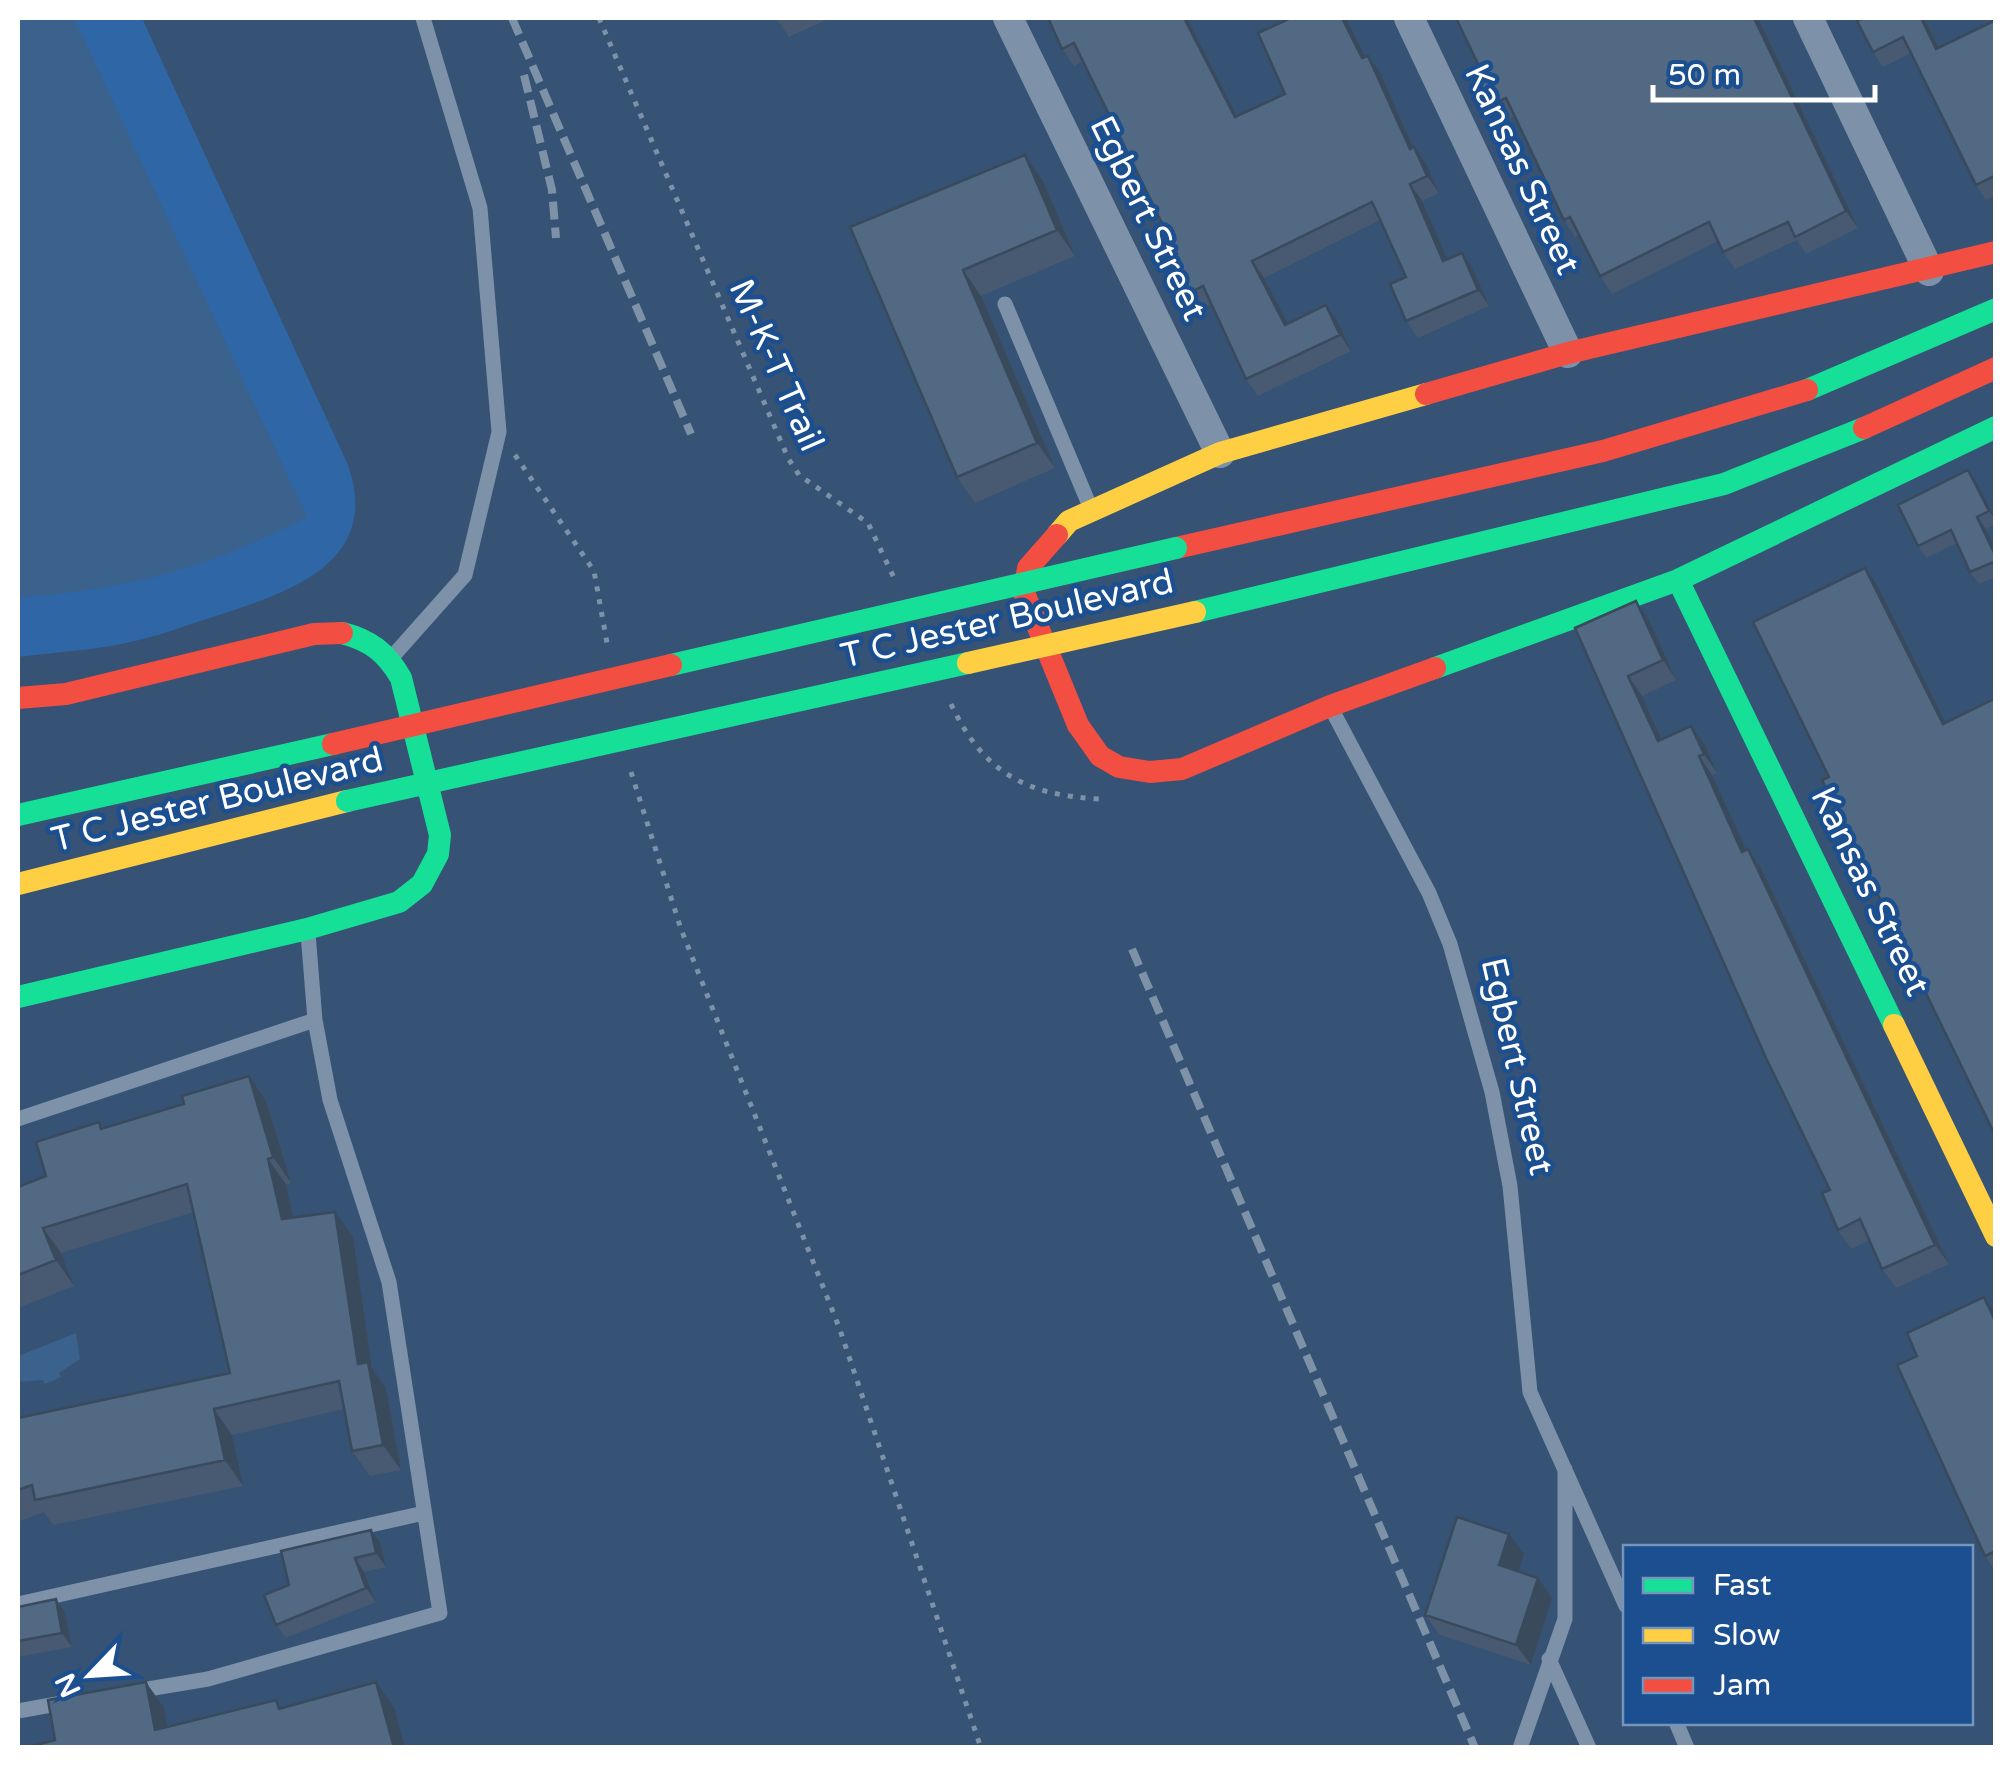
<svg xmlns="http://www.w3.org/2000/svg" width="2013" height="1765" font-family="'Varela Round',sans-serif">
	<style>
		.green { fill: #2f66a5 }
		.water { fill: #3b618d }
		.lines { fill: none; stroke-linecap: round; stroke-linejoin: round }
		.path { stroke: #7d92a8; stroke-width: 5; stroke-dasharray: 5 8; stroke-linecap: butt }
		.lane { stroke: #7d92a8; stroke-width: 15 }
		.street { stroke: #7d92a8; stroke-width: 30 }
		.fast { stroke: #16e098; stroke-width: 22 }
		.slow { stroke: #ffcf43; stroke-width: 22 }
		.jam { stroke: #f24e42; stroke-width: 22 }
		.rail { stroke: #7e92a7; stroke-width: 8; stroke-dasharray: 18 8; stroke-linecap: butt }
		.fast-bridge { stroke: #16e098; stroke-width: 22 }
		.slow-bridge { stroke: #ffcf43; stroke-width: 22 }
		.jam-bridge { stroke: #f24e42; stroke-width: 22 }
		.wall { fill: #475a72 }
		.shaded-wall { fill: #394a5c }
		.building { fill: #526984; stroke: #394a5c; stroke-width: 2.5 }
		.labels { text-anchor: middle; stroke-width: 9; stroke-linejoin: round; paint-order: stroke }
		.street-label { font-size: 35px; fill: #fff; stroke: #1b4f8f }
	</style>
	<rect width="100%" height="100%" fill="#365274"/>
	<path class="green" d="M 18,18 L 142,18 L 348,465 C 382,562 290,592 219,615 C 192,623 166,634 139,640 C 100,650 57,652 18,657 Z"/>
	<path class="water" d="M 18,18 L 74,18 L 307,517 C 203,570 133,588 18,598 Z
		M 76,1333 L 80,1359 L 59,1373 L 61,1377 L 45,1384 L 43,1380 L 19,1382 L 18,1356 Z"/>
	<g class="lines">
		<path class="path" d="M 599,18 L 788,458 L 799,475 L 868,523 L 895,580
			M 515,455 L 594,571 L 607,643
			M 951,704 C 983,772 1025,795 1099,799
			M 631,772 L 681,929 L 839,1327 L 981,1748"/>
		<path class="lane" d="M 1005,304 L 1091,509
			M 393,656 L 465,575 L 499,432 L 480,208 L 423,18
			M 1331,708 L 1429,893 L 1450,944 L 1492,1092 L 1510,1186 L 1530,1392 L 1626,1606
			M 308,933 L 315,1020
			M 18,1119 L 315,1020 L 330,1100 L 389,1282 L 440,1613 L 208,1679 L 130,1692
			M 18,1604 L 424,1513
			M 1549,1659 L 1589,1748
			M 18,1711 L 68,1702
			M 1676,1722 L 1687,1748
			M 1520,1748 L 1565,1619 L 1565,1469"/>
		<path class="street" d="M 1008,18 L 1220,453
			M 1409,18 L 1568,353
			M 1808,18 L 1929,271"/>
		<path class="fast" d="M 1807,390 L 1996,309
			M 1678,580 L 1894,1025
			M 1195,612 L 1724,484 L 1864,428
			M 1435,668 L 1678,580 L 1996,427
			M 18,815 L 333,744
			M 18,997 L 307,929 L 399,902 L 422,884 L 438,854 L 440,835 L 401,678 C 386,652 370,640 342,633"/>
		<path class="slow" d="M 1057,535 L 1069,521 L 1220,453 L 1426,394
			M 18,884 L 347,801
			M 1894,1025 L 1996,1236"/>
		<path class="jam" d="M 1426,394 L 1568,353 L 1996,252
			M 1864,428 L 1996,368
			M 1057,535 L 1028,568 L 1024,593 L 1078,725 L 1100,756 L 1119,767 L 1150,772 L 1182,769 L 1330,706 L 1435,668
			M 1176,548 L 1603,451 L 1807,390
			M 18,698 L 66,694 L 314,634 L 342,633"/>
		<path class="rail" d="M 512,18 L 691,434
			M 524,75 L 552,190 L 556,238
			M 1132,949 L 1475,1748"/>
		<path class="fast-bridge" d="M 671,665 L 1176,548
			M 347,801 L 968,663"/>
		<path class="slow-bridge" d="M 968,663 L 1195,612"/>
		<path class="jam-bridge" d="M 333,744 L 671,665"/>
	</g>
	<path class="wall" d="M 776,18 L 830,18 L 789,37 Z
		M 1048,18 L 1187,18 L 1237,116 L 1368,56 L 1380,72 L 1413,148 L 1426,164 L 1439,193 L 1422,201 L 1447,259 L 1473,269 L 1489,306 L 1418,338 L 1406,321 L 1406,277 L 1380,220 L 1264,278 L 1288,324 L 1338,322 L 1351,351 L 1258,396 L 1246,379 L 1211,304 L 1196,311 L 1185,295 L 1177,254 L 1083,61 L 1074,66 L 1062,49 Z
		M 1758,18 L 1858,228 L 1806,254 L 1797,240 L 1735,269 L 1723,252 L 1718,241 L 1612,294 L 1600,276 L 1579,235 L 1575,237 L 1564,220 L 1515,116 L 1501,123 L 1489,106 L 1472,70 Z
		M 1924,18 L 1939,47 L 1996,20 L 1996,195 L 1986,200 L 1976,185 L 1911,53 L 1883,67 L 1873,52 Z
		M 1043,181 L 1075,256 L 981,296 L 1055,468 L 975,503 L 957,477 L 850,227 Z
		M 1977,483 L 1996,519 L 1996,524 L 1986,529 L 1996,550 L 1996,577 L 1979,584 L 1970,572 L 1957,543 L 1927,558 L 1918,546 Z
		M 1649,620 L 1676,680 L 1642,696 L 1662,739 L 1691,726 L 1705,745 L 1717,773 L 1712,775 L 1746,850 L 1761,868 L 1949,1264 L 1896,1288 L 1882,1269 L 1869,1240 L 1851,1249 L 1838,1230 L 1830,1190 L 1575,628 Z
		M 266,1101 L 291,1183 L 286,1184 L 293,1217 L 353,1237 L 372,1368 L 386,1388 L 401,1470 L 370,1476 L 352,1451 L 344,1409 L 232,1435 L 243,1486 L 53,1525 L 44,1512 L 18,1522 L 18,1418 L 230,1373 L 194,1212 L 61,1253 L 74,1286 L 18,1308 L 18,1187 L 46,1176 L 99,1122 L 104,1128 L 184,1104 Z
		M 1984,1297 L 1996,1314 L 1996,1572 L 1985,1556 L 1917,1356 Z
		M 380,1543 L 386,1567 L 364,1572 L 376,1602 L 286,1638 L 276,1625 L 289,1585 Z
		M 1524,1554 L 1518,1571 L 1552,1598 L 1531,1665 L 1440,1635 L 1425,1615 Z
		M 56,1599 L 65,1613 L 72,1647 L 18,1657 L 18,1607 Z"/>
	<path class="shaded-wall" d="M 1184,18 L 1187,18 L 1246,134 L 1235,117 Z
		M 1342,18 L 1346,18 L 1374,75 L 1362,58 Z
		M 1754,18 L 1758,18 L 1858,228 L 1846,211 Z
		M 1921,18 L 1924,18 L 1947,64 L 1936,49 Z
		M 1368,56 L 1380,72 L 1421,166 L 1410,149 Z
		M 1414,147 L 1426,164 L 1439,193 L 1427,176 Z
		M 1025,155 L 1043,181 L 1075,256 L 1057,230 Z
		M 1410,184 L 1422,201 L 1455,277 L 1443,261 Z
		M 1462,253 L 1473,269 L 1489,306 L 1478,290 Z
		M 1252,261 L 1264,278 L 1297,341 L 1285,325 Z
		M 963,270 L 981,296 L 1055,468 L 1037,443 Z
		M 1326,305 L 1338,322 L 1351,351 L 1340,335 Z
		M 1968,470 L 1977,483 L 1996,520 L 1989,511 Z
		M 1977,517 L 1986,529 L 1996,550 L 1996,557 Z
		M 1865,568 L 1877,585 L 1954,740 L 1943,724 Z
		M 1636,601 L 1649,620 L 1676,680 L 1663,660 Z
		M 1628,676 L 1642,696 L 1671,760 L 1658,741 Z
		M 1691,726 L 1705,745 L 1717,773 L 1704,754 Z
		M 1699,756 L 1712,775 L 1756,871 L 1742,852 Z
		M 1748,849 L 1761,868 L 1949,1264 L 1935,1245 Z
		M 249,1076 L 266,1101 L 291,1183 L 273,1157 Z
		M 268,1159 L 286,1184 L 299,1244 L 282,1219 Z
		M 335,1212 L 353,1237 L 372,1368 L 386,1388 L 401,1470 L 383,1445 L 358,1364 Z
		M 43,1228 L 61,1253 L 74,1286 L 56,1260 Z
		M 1984,1297 L 1996,1314 L 1996,1323 Z
		M 214,1409 L 232,1435 L 243,1486 L 225,1460 Z
		M 371,1530 L 380,1543 L 386,1567 L 376,1553 Z
		M 1509,1534 L 1524,1554 L 1514,1585 L 1499,1565 Z
		M 355,1558 L 364,1572 L 376,1602 L 366,1588 Z
		M 1538,1578 L 1552,1598 L 1531,1665 L 1516,1645 Z
		M 56,1599 L 65,1613 L 72,1647 L 62,1633 Z
		M 146,1682 L 164,1708 L 171,1748 L 155,1730 Z
		M 376,1682 L 394,1708 L 405,1748 L 394,1748 Z"/>
	<path class="building" d="M 1048,18 L 1184,18 L 1235,117 L 1285,94 L 1258,33 L 1291,18 L 1342,18 L 1362,58 L 1368,56 L 1410,149 L 1414,147 L 1427,176 L 1410,184 L 1443,261 L 1462,253 L 1478,290 L 1406,321 L 1390,284 L 1406,277 L 1372,202 L 1252,261 L 1285,325 L 1326,305 L 1340,335 L 1246,379 L 1203,286 L 1185,295 L 1167,259 L 1177,254 L 1074,43 L 1062,49 Z
		M 1456,18 L 1754,18 L 1846,211 L 1795,237 L 1788,222 L 1723,252 L 1709,222 L 1600,276 L 1570,217 L 1564,220 L 1506,98 L 1489,106 L 1472,70 L 1479,66 Z
		M 1864,18 L 1921,18 L 1936,49 L 1996,20 L 1996,175 L 1976,185 L 1903,37 L 1873,52 L 1857,21 Z
		M 1025,155 L 1057,230 L 963,270 L 1037,443 L 957,477 L 850,227 Z
		M 1968,470 L 1989,511 L 1977,517 L 1996,557 L 1996,561 L 1970,572 L 1951,530 L 1918,546 L 1898,505 Z
		M 1865,568 L 1943,724 L 1996,698 L 1996,1137 L 1822,780 L 1829,777 L 1753,622 Z
		M 1636,601 L 1663,660 L 1628,676 L 1658,741 L 1691,726 L 1704,754 L 1699,756 L 1742,852 L 1748,849 L 1935,1245 L 1882,1269 L 1860,1219 L 1838,1230 L 1822,1193 L 1830,1190 L 1767,1060 L 1575,628 Z
		M 249,1076 L 273,1157 L 268,1159 L 282,1219 L 335,1212 L 358,1364 L 368,1362 L 383,1445 L 352,1451 L 339,1381 L 214,1409 L 225,1460 L 35,1500 L 32,1485 L 18,1490 L 18,1418 L 230,1373 L 187,1184 L 43,1228 L 56,1260 L 18,1275 L 18,1187 L 46,1176 L 36,1142 L 99,1122 L 101,1129 L 184,1104 L 182,1096 Z
		M 1984,1297 L 1996,1323 L 1996,1551 L 1985,1556 L 1897,1365 L 1917,1356 L 1907,1333 Z
		M 1457,1517 L 1509,1534 L 1499,1565 L 1538,1578 L 1516,1645 L 1425,1615 Z
		M 371,1530 L 376,1553 L 355,1558 L 366,1588 L 276,1625 L 264,1595 L 289,1585 L 281,1551 Z
		M 56,1599 L 62,1633 L 18,1641 L 18,1607 Z
		M 146,1682 L 155,1730 L 276,1700 L 279,1709 L 376,1682 L 394,1748 L 25,1748 L 55,1740 L 48,1700 Z"/>
	<g class="labels">
		<g class="street-label">
			<text transform="translate(1523 169) rotate(65)" y="12">Kansas Street</text>
			<text transform="translate(1149 218) rotate(64)" y="12">Egbert Street</text>
			<text transform="translate(777 365) rotate(66)" y="12">M-K-T Trail</text>
			<text transform="translate(1007 618) rotate(-13)" y="12">T C Jester Boulevard</text>
			<text transform="translate(217 799) rotate(-14)" y="12">T C Jester Boulevard</text>
			<text transform="translate(1871 891) rotate(64)" y="12">Kansas Street</text>
			<text transform="translate(1518 1066) rotate(77)" y="12">Egbert Street</text>
		</g>
	</g>
	<rect width="2013" height="1765" fill="none" stroke="#ffffff" stroke-width="40"/>
	<rect x="1623" y="1545" width="350" height="180" fill="#1b4f8f" stroke="#7695bc" stroke-width="2.5"/>
	<rect x="1643" y="1578" width="50" height="15" fill="#16e098" stroke="#7695bc" stroke-width="2.5"/>
	<text x="1713" y="1595" font-size="30" fill="#ffffff">Fast</text>
	<rect x="1643" y="1628" width="50" height="15" fill="#ffcf43" stroke="#7695bc" stroke-width="2.5"/>
	<text x="1713" y="1645" font-size="30" fill="#ffffff">Slow</text>
	<rect x="1643" y="1678" width="50" height="15" fill="#f24e42" stroke="#7695bc" stroke-width="2.5"/>
	<text x="1713" y="1695" font-size="30" fill="#ffffff">Jam</text>
	<g transform="translate(90 1675) rotate(245)" stroke="#1b4f8f" stroke-width="8" paint-order="stroke">
	<path d="M0-8L18 38L0 25L-18 38Z" fill="#ffffff"/>
	<text y="-15" font-size="28" font-weight="bold" text-anchor="middle" fill="#ffffff">N</text>
	</g>
	<path d="M1653 85v15h222v-15" fill="none" stroke="#ffffff" stroke-width="5"/>
	<text x="1668" y="85" font-size="30" fill="#ffffff" stroke="#1b4f8f" stroke-width="8" paint-order="stroke">50 m</text>
</svg>
